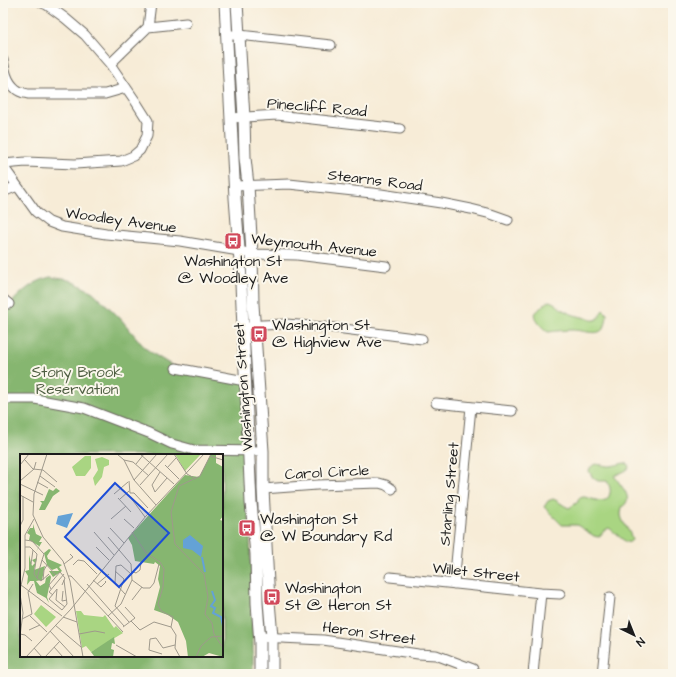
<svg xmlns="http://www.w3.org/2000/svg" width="676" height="677" font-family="'Architects Daughter',sans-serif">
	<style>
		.green { fill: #a9d582; stroke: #62784f }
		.forest { fill: #86b670; stroke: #516946; fill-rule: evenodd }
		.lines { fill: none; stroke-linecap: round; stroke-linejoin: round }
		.minor-casing { stroke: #69655d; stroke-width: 11 }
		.major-casing { stroke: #69655d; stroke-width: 13 }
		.minor { stroke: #fff; stroke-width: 9 }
		.major { stroke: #fff; stroke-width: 11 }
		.labels { text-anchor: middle; stroke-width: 4; stroke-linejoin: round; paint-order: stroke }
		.street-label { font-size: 15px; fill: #1c1c1c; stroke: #fbf7ec }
		.poi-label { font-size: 15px; fill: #1c1c1c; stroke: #fbf7ec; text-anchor: start }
		.park-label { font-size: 15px; fill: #4d5d40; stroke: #fbf7ec }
		.inset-river { fill: none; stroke: #64a2d6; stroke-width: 2 }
		.inset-road { fill: none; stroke: #9f998c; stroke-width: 1 }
		.view { fill: #1d4ed8; fill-opacity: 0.15; stroke: #1d4ed8; stroke-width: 2 }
		.inset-edge { fill: none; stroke: #1c1c1c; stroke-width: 2 }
	</style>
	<rect width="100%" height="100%" fill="#fbf7ec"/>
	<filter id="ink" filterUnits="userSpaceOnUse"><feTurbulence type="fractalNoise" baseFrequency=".025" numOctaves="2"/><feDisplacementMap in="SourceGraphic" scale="8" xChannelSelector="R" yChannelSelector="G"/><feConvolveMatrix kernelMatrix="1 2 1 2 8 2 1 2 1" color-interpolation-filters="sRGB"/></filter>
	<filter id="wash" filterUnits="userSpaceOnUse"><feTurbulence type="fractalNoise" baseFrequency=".012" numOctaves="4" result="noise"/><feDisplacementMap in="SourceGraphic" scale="16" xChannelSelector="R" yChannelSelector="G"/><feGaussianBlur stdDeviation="0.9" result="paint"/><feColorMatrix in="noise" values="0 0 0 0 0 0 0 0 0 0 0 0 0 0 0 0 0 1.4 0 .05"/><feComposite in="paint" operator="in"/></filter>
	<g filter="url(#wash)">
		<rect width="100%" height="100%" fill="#f7ecd7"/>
		<path class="green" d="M 549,301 C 555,302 559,308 565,311 C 571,315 579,316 586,318 C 589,319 592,321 595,320 C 600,319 600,313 603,310 L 607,314 C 606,341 591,331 573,330 C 565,330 557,331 548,332 C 542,328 536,321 534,314 C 540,310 542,304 549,301 Z
			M 624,463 L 628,464 L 629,468 C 625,472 619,473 614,476 C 617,479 618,481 620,484 C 626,492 632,500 622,507 C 622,509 621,511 621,513 C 620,521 631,531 632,540 C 630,542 629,543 626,542 C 624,541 612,530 609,528 C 602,531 603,534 598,537 L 594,536 L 577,525 L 562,525 L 544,507 L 548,501 L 553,499 C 559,501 563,506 569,508 L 578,502 L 578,499 C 581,498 581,497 584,497 C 592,498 607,507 610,493 C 611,489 609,485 607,481 L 598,481 L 593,478 L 589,471 C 593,459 602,467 611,466 C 616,465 620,464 624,463 Z"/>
		<path class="forest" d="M 50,277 L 69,280 L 93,292 L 120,318 L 145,348 L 155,355 L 176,368 L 245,381 L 247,473 L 252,581 L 251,610 L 253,636 L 253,674 L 3,674 L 3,312 C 16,297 30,282 50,277 ZM 21,455 L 222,455 L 222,656 L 21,656 Z"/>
	</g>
	<g filter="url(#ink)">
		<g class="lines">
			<g class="minor-casing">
				<path id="minor" d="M 148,27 L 151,3
					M 227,35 L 239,35 L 331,45
					M 3,60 C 5,71 7,82 16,89 C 19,92 24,93 28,94 L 105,94 L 126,88
					M 110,64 L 148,27 L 186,23
					M 231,118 L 277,115 L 400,129
					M 3,164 L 26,162 L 75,164 L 121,161 L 133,156 L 140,150 L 147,136 L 148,121 L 136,102 L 110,64 L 85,35 L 65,18 L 47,5 L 42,3
					M 3,166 L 36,212 L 49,222 L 62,227 L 106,234 L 180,241 L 239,251 L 252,254 L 297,255 L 386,266
					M 235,186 L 289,184 L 381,194 L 441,203 L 471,209 L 491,214 L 508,220
					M 3,192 L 17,186
					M 3,299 L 9,304
					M 243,328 L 262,325 L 286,324 L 336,328 L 422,339
					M 176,368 L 245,381
					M 3,399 L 35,399 L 84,408 L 149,433 L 172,444 L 194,450 L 263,451
					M 436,403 L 512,411
					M 263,489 L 317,485 L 379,483 L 386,485 L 392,489
					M 390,577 L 541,593 L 560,594
					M 454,584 L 471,407
					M 260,637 L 323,640 L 418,654 L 436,655 L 473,669
					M 533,674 L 541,593
					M 602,674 L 610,597"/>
			</g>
			<g class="major-casing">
				<path id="major" d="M 225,3 L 235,198 L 240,262 L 251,503 L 256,554 L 257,603 L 260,643 L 260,674
					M 237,3 L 244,117 L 245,158 L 248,185 L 252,254 L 253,304 L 263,451 L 263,489 L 269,601 L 272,637 L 272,674"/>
			</g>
			<use href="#minor" class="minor"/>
			<use href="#major" class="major"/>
		</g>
	</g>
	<defs>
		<g id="bus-square" transform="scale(0.9)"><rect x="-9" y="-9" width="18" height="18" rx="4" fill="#d1495b" stroke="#fbf7ec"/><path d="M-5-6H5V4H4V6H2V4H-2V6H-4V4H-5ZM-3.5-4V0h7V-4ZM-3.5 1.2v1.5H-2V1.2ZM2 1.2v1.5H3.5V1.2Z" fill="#fff"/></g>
	</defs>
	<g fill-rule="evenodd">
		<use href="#bus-square" x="233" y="241"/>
		<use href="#bus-square" x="259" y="334"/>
		<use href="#bus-square" x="247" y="528"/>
		<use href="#bus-square" x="272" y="597"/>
	</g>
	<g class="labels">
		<g class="street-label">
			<text transform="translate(317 107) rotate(5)" y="5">Pinecliff Road</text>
			<text transform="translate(375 180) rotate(7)" y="5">Stearns Road</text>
			<text transform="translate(121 220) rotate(8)" y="5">Woodley Avenue</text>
			<text transform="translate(314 245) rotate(6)" y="5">Weymouth Avenue</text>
			<text transform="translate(243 387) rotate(-94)" y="5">Washington Street</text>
			<text transform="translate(327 472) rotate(-3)" y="5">Carol Circle</text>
			<text transform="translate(449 494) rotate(-85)" y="5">Starling Street</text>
			<text transform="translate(476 572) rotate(6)" y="5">Willet Street</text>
			<text transform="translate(369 633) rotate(8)" y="5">Heron Street</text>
		</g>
		<g class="poi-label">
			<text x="233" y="266" text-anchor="middle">Washington St<tspan x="233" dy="17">@ Woodley Ave</tspan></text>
			<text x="272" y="330">Washington St<tspan x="272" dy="17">@ Highview Ave</tspan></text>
			<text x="260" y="524">Washington St<tspan x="260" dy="17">@ W Boundary Rd</tspan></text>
			<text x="285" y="593">Washington<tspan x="285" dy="17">St @ Heron St</tspan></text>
		</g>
		<g class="park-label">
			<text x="77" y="377">Stony Brook<tspan x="77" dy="17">Reservation</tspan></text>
		</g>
	</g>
	<g transform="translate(20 454)">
		<rect width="203" height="203" fill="#f7ecd7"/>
		<path d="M 155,0 L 181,0 L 165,17 ZM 65,2 L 71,2 L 71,14 L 65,22 L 56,22 L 52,13 ZM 82,3 L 89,6 L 89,11 L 84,13 L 82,23 L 75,32 L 73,24 L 78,16 L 75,5 ZM 21,151 L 36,163 L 26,173 L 14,160 ZM 56,157 L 61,157 L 64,161 L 83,163 L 85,161 L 94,174 L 96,172 L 103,179 L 71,198 L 66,192 L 62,194 Z" fill="#a9d582"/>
		<path d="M 191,0 L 196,0 L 196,9 L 203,13 L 203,62 L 200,66 L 203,67 L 203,203 L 189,199 L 182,203 L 168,203 L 166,187 L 158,168 L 148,161 L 134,156 L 140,133 L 138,125 L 140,112 L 135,108 L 134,110 L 115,107 L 112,91 L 108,84 L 165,21 L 179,23 ZM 36,34 L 40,37 L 33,42 L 25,56 L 19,56 L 22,49 L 20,47 L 24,47 L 29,35 L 33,37 ZM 13,70 L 16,80 L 22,83 L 19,88 L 22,88 L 16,98 L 19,92 L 9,86 L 10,81 L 7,79 L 10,74 L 13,74 ZM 29,95 L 31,96 L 27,102 L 28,105 L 42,111 L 39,113 L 42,117 L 33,123 L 29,117 L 39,117 L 37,114 L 32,116 L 27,111 L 24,99 ZM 9,101 L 12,112 L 15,109 L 12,106 L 17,104 L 14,116 L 25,112 L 22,126 L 16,127 L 20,132 L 25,129 L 26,124 L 30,121 L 31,123 L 27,143 L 29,149 L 26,144 L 17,139 L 14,127 L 10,127 L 7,131 L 8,122 L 5,117 L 9,116 ZM 94,183 L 95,190 L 92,189 L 91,195 L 94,196 L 93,203 L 74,202 L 71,198 Z" fill="#86b670"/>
		<path d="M 53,59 L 47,74 L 36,70 L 38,62 ZM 170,81 L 183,92 L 181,103 L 172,96 L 163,94 L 163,86 Z" fill="#64a2d6"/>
		<path class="inset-river" d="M 182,103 L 185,118M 192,137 L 195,146 L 191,152 L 195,154 L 193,159 L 201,163 L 203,172"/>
		<path class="inset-road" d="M 27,0 L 14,40 L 13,61 L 23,83 L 43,107 L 50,127 L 63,203M 97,0 L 104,6 L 114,26 L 136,51M 120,0 L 154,30M 154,0 L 167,20 L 176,25M 191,0 L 180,22 L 159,32 L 151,58 L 155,90 L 184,120 L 188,143 L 185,160 L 192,169 L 194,180 L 203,194M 190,2 L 203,6M 5,6 L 13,15 L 23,16M 104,6 L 113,8 L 129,22M 116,10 L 124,0M 0,11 L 9,0M 145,11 L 159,25M 147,14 L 156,4M 23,16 L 37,28M 20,22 L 35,33M 114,26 L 137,0M 0,27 L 14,15 L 16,8M 109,27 L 110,39 L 114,39 L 128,54M 17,28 L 28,34M 0,30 L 23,41M 120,31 L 148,0M 135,38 L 132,31 L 140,18M 135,38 L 147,24M 94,40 L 108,28M 0,41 L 13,48M 98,44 L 111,58M 111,44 L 125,63M 100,45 L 109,37M 91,65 L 106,52M 104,65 L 114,74M 0,72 L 3,66 L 3,42M 90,74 L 104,89M 74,78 L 94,101M 112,78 L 126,99 L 140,108 L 144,115 L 143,133 L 138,150 L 141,157 L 153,163 L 151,173M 88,83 L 111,110 L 112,126 L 101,150 L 88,162M 5,86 L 12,87 L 24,100 L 22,106 L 36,121M 5,93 L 10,93 L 17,100 L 14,120 L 17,124 L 21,127 L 29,120M 76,93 L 89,106M 11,110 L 13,96M 44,110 L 53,103 L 50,100M 53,111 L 58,106 L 64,107 L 77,120M 95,117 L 104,125 L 95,152 L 109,168M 111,117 L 116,119 L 120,116 L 121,108M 48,122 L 51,122 L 103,178M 17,124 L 22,106M 23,126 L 24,116 L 27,111M 73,126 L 81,133 L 86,128 L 85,127M 112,126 L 123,134 L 130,134 L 134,129 L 139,110M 67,130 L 104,172M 77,130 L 89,120M 1,131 L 42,162M 31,135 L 29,131 L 40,118 L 45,124 L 42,131M 37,135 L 29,145 L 42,156 L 47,150 L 44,126M 37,135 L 36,146 L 45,153M 0,136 L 5,114 L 5,81 L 14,65M 43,137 L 42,147 L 47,146M 0,140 L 3,159 L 0,182M 105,140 L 95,129 L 96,112 L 101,111 L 111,120M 33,141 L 29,138 L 44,120M 112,146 L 122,133M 10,162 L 27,178M 43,163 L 57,168M 2,165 L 12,160 L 8,138 L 13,130M 111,167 L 120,176 L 134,168 L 151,173 L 156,181 L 155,194 L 160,203M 35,171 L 61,193M 103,173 L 115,164 L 105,153M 9,176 L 20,171M 30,177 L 54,203M 0,180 L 5,181 L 12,187M 59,180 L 75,177 L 85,179M 96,191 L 117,203M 34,193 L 43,203M 14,194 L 22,203M 143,194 L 155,191M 142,200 L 129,196 L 130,185 L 136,184 L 143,194M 6,203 L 51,155 L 126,62 L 184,0M 25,203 L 40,187M 176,203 L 181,192 L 191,183 L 203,182"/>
		<path class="view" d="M 95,29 L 149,79 L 99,133 L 45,83 Z"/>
		<rect width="203" height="203" class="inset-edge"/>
	</g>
	<rect width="676" height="677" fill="none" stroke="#fbf7ec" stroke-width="16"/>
	<g transform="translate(634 635) rotate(137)" stroke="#fbf7ec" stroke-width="3" paint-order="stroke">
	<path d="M0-3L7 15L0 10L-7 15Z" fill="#1c1c1c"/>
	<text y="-6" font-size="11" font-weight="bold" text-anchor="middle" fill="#1c1c1c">N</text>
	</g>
</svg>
